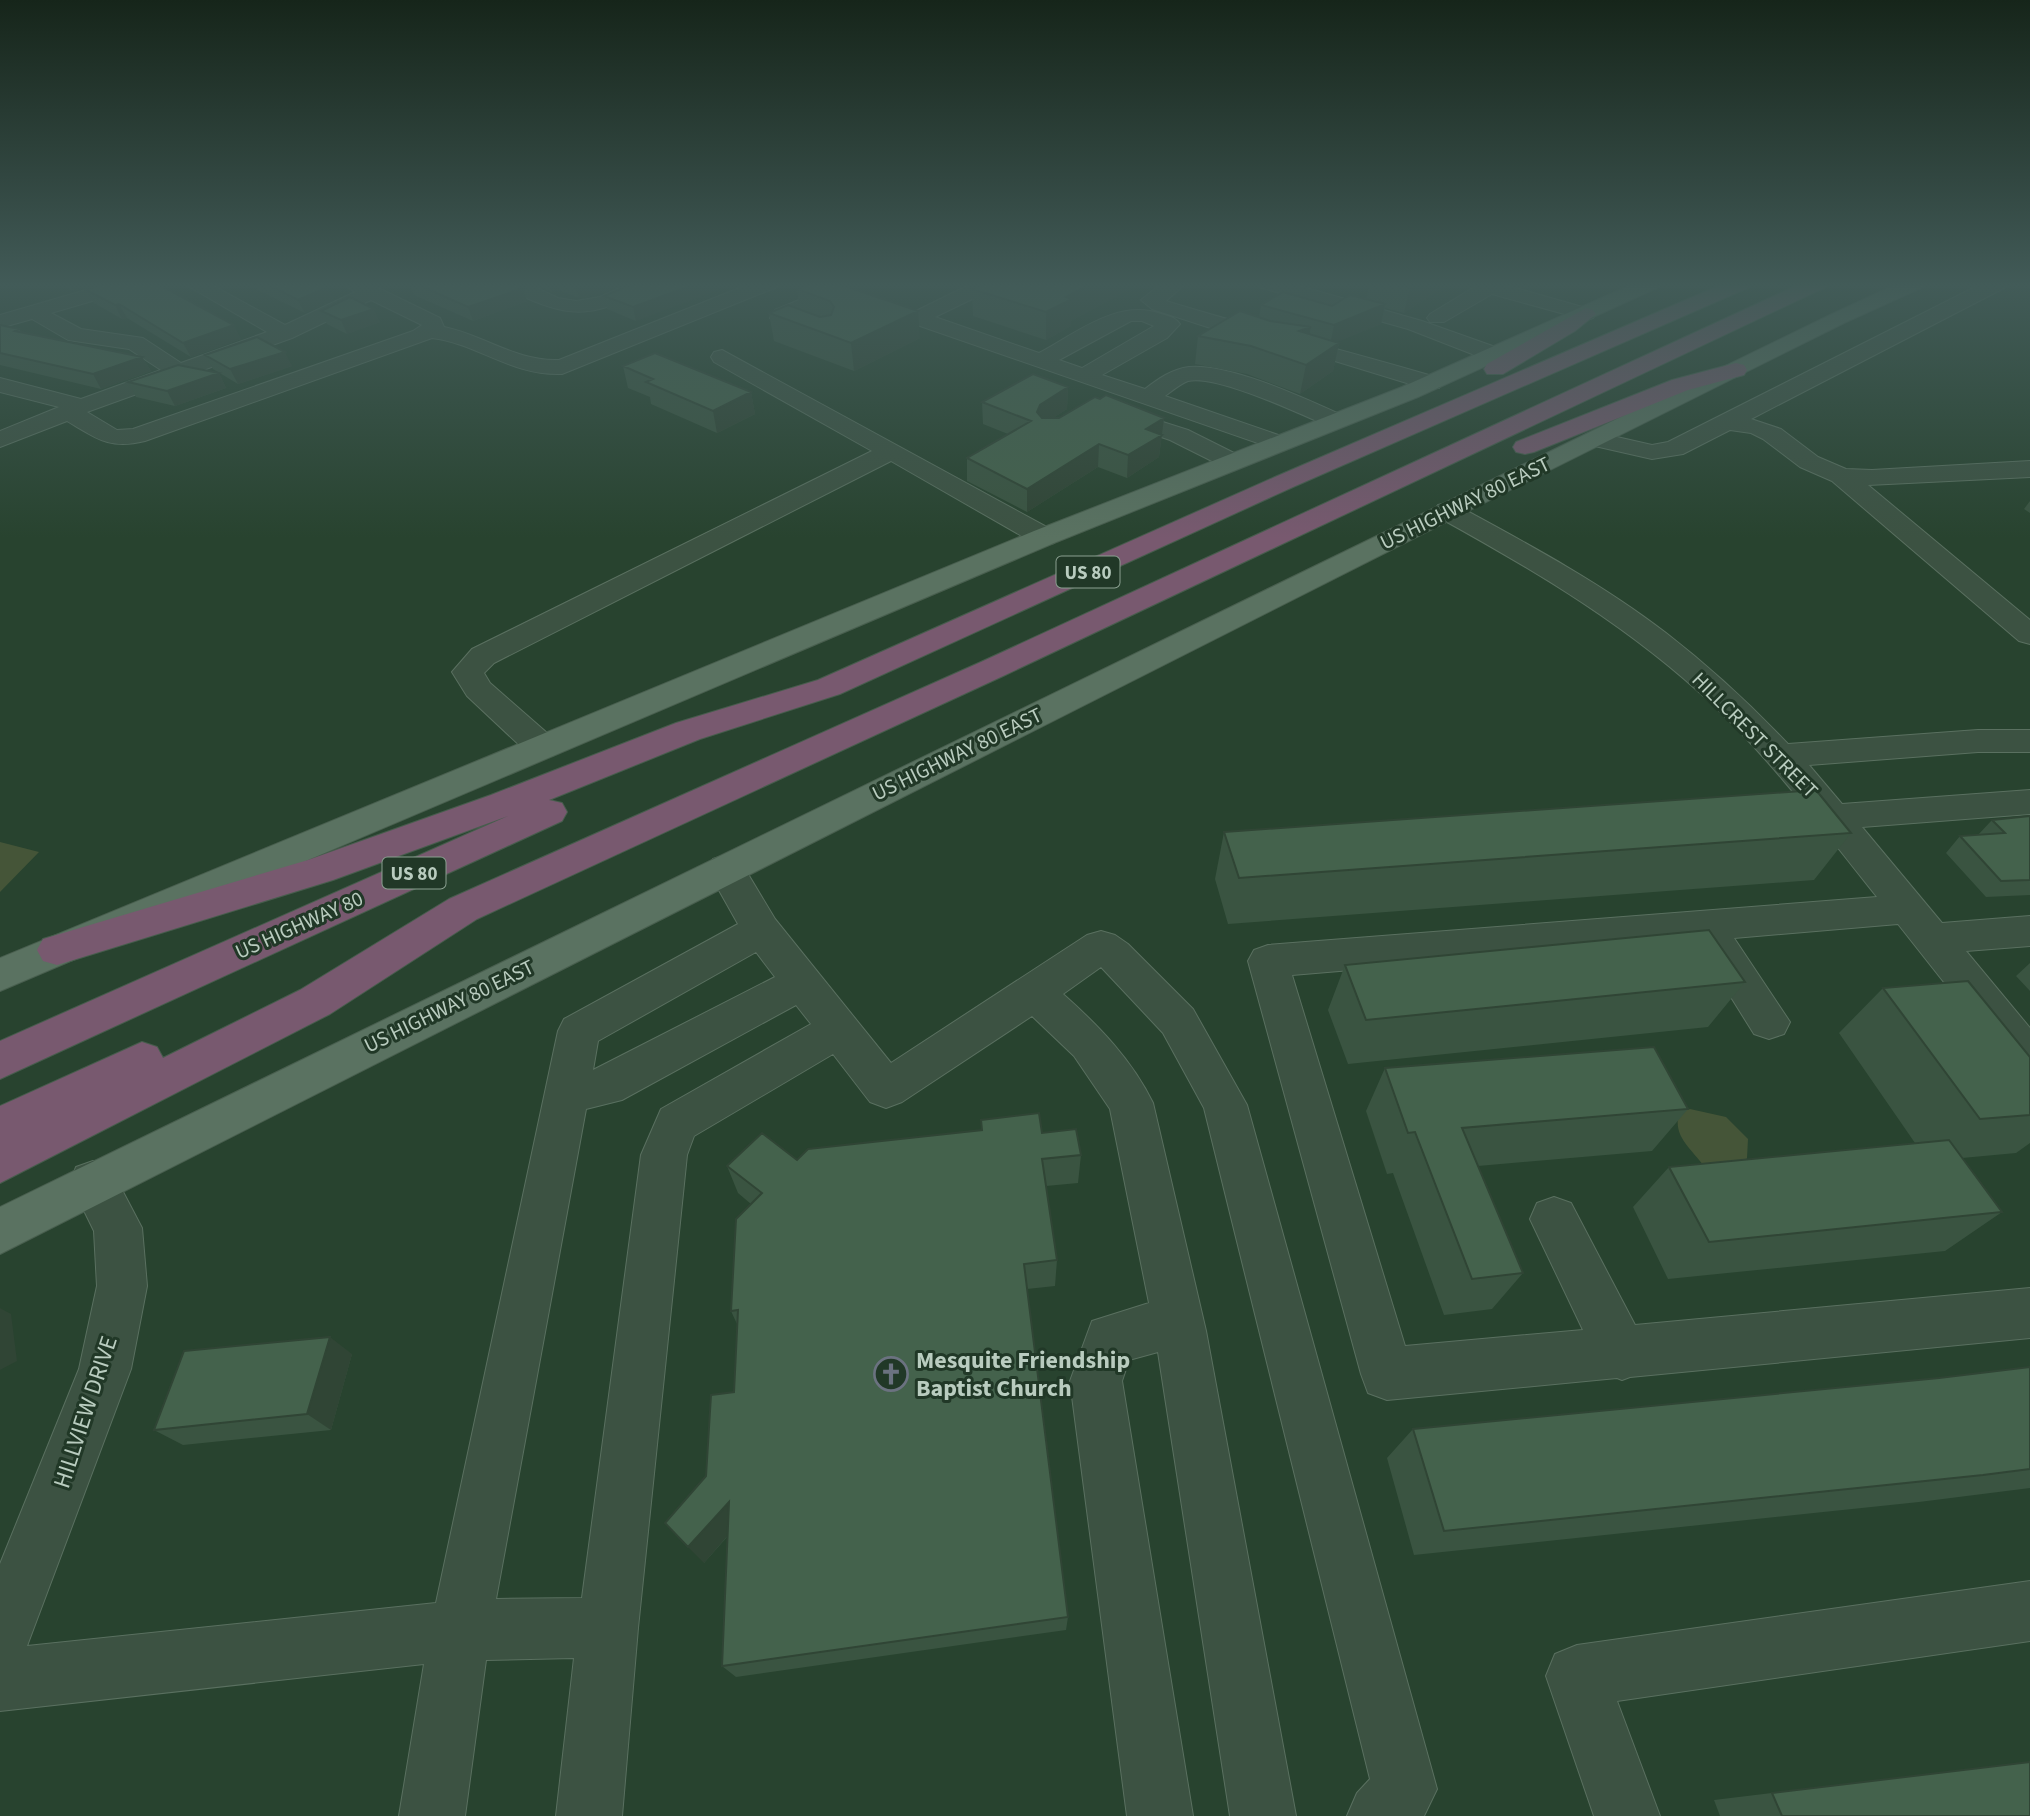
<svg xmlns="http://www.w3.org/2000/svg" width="2030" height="1816" font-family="'Source Sans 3',sans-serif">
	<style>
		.green { fill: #455538 }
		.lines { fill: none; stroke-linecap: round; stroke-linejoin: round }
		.minor-casing { stroke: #5a7060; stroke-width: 2 }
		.major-casing { stroke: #495f4f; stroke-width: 2 }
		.highway-casing { stroke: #475d4d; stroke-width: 2 }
		.minor { fill: #3c5242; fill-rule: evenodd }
		.major { fill: #5a7261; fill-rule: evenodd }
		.highway { fill: #78596f; fill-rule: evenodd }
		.wall { fill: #3a5441 }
		.shaded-wall { fill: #304535 }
		.building { fill: #44624c; stroke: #304535; stroke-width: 2 }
		.labels { text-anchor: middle; stroke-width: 6; stroke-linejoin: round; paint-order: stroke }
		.shield { fill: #213827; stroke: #8ba091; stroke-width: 2 }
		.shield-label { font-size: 19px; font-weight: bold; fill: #b9ccbf }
		.street-label { font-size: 21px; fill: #b9ccbf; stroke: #213827 }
		.near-poi-label { font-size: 24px; font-weight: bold; fill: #b9ccbf; stroke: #213827; text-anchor: start }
		.near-street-label { font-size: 24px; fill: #b9ccbf; stroke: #213827 }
	</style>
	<rect width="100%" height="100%" fill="#28432f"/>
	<path class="green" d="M 0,842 L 39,852 L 0,892 Z
		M 1681,1107 L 1726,1117 L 1748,1139 L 1747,1158 L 1743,1165 L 1707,1170 C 1692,1148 1669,1136 1681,1107 Z"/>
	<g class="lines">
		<g class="minor-casing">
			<path id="minor" d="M 110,283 L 143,283 L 140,287 L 51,313 L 81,329 L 143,338 L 181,363 L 267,332 L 183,283 L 208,283 L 285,325 L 355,292 L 342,283 L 368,283 L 440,318 L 444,327 C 484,335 517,362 559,360 L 752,283 L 780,283 L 777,287 L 562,374 C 511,376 479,344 432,338 L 145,441 C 109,450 96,438 67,421 L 0,447 L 0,431 L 59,407 L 0,392 L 0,378 L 81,399 L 161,370 L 129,349 L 68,340 L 32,319 L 0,328 L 0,315 ZM 371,300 L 422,325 L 413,331 L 133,429 L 117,430 L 87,412 L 292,338 Z
				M 499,283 L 526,283 L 558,298 L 576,301 L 600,297 L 631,283 L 658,283 L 655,287 C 585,320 572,320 502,287 Z
				M 973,283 L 1000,283 L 997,287 L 935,317 L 1039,353 C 1075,334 1118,298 1161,314 C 1168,316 1175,317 1180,324 L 1167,338 L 1102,375 L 1145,389 C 1158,379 1172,369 1189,367 C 1230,363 1306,399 1344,416 L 1348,421 L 1344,426 L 1336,428 L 1328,426 C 1300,414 1216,374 1188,381 C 1180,384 1172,391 1165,396 L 1287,438 L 1290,443 L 1287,448 L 1278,450 L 845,300 L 831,300 L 794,316 L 816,325 L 819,330 L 816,335 L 800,335 L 773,322 L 770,318 L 775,310 L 828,288 L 854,290 L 916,311 ZM 1131,321 L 1142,321 L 1154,326 L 1082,368 L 1059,360 Z
				M 1162,283 L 1186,283 L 1166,301 C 1257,329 1348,351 1439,378 L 1442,383 L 1439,388 L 1423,388 L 1299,350 L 1266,346 L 1152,309 L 1141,300 Z
				M 1256,283 L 1289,283 L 1422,321 L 1501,349 L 1504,354 L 1501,359 L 1485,359 L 1408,329 L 1259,287 Z
				M 1481,283 L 1498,283 L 1593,310 L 1596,314 L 1593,318 L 1586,320 L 1492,294 L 1444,322 L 1430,322 L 1427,318 L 1430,314 Z
				M 1983,283 L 2009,283 L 2006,287 L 1751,419 L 1781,429 L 1818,457 L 1846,469 L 1872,470 L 2030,461 L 2030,477 L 1868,485 L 2030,620 L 2030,644 L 2019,641 L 1832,481 L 1800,467 L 1763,439 L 1751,433 L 1730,430 L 1683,454 L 1652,459 L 1586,444 L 1583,439 L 1586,434 L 1595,432 L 1652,445 L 1668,442 Z
				M 722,350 L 1054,531 L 1058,537 L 1054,543 L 1044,545 L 1034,543 L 891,461 L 494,663 L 484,673 L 490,683 L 554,739 L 559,747 L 554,755 L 542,758 L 530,755 L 467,696 L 452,672 L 472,649 L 872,451 L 714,362 L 711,357 L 714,352 Z
				M 1147,417 L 1188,430 L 1240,456 L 1244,461 L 1240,466 L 1231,469 L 1222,466 L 1170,440 L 1138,429 L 1135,424 L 1138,419 Z
				M 1447,503 L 1456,505 C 1528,544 1601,583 1666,633 C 1710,667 1750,704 1788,744 L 1978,730 L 2030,730 L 2030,752 L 1978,752 L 1809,765 L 1842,804 L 2030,790 L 2030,814 L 1862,827 L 1942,923 L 2030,916 L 2030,946 L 1966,951 L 2030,1028 L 2030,1077 L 2015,1072 L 1898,924 L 1734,938 L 1790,1022 L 1784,1034 L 1769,1039 L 1754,1034 L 1696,941 L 1292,975 L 1405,1346 L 1583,1330 L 1530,1219 L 1537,1203 L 1554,1197 L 1571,1203 L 1635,1325 L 2030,1288 L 2030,1338 L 1630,1377 L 1622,1380 L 1617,1378 L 1387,1400 L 1368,1393 L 1361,1374 L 1248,961 L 1254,950 L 1268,945 L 1877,897 C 1825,832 1775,764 1714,706 C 1632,628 1536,571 1438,517 L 1434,511 L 1438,505 Z
				M 726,855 L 739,859 L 775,919 L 891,1063 L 1087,935 L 1101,931 L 1115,935 L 1128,944 L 1193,1009 L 1247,1105 L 1437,1789 L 1424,1816 L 1347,1816 L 1357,1793 L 1370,1779 L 1204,1108 L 1163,1033 L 1101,967 L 1063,994 C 1099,1026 1132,1060 1153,1103 L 1206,1331 L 1296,1816 L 1230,1816 L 1158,1352 L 1129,1360 L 1122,1381 L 1193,1816 L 1127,1816 L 1070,1381 L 1092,1321 L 1149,1303 L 1110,1109 L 1074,1056 L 1032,1016 L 902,1102 L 886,1108 L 870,1102 L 833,1054 L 694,1136 L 687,1155 L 638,1628 L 622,1816 L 556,1816 L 574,1658 L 486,1660 L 465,1816 L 399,1816 L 424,1664 L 0,1711 L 0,1564 L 79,1369 L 97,1286 L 94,1231 L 70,1182 L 76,1167 L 93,1161 L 110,1167 L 142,1228 L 147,1286 L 131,1369 L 27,1646 L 436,1603 L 558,1031 L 564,1019 L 738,924 L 707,869 L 713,859 ZM 756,952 L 775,977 L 593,1070 L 598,1041 ZM 796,1005 L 811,1024 L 661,1109 L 641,1155 L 582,1598 L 496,1599 L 586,1109 L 622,1100 Z
				M 2030,1581 L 2030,1641 L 1617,1701 L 1660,1816 L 1594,1816 L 1546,1676 L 1555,1654 L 1577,1645 Z"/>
		</g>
		<g class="major-casing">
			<path id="major" d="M 1635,283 L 1662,283 L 1659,287 L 1418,397 L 1054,543 L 0,991 L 0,958 L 1034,531 L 1402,387 Z
				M 1899,283 L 1926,283 L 1923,287 L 1844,323 L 1456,517 L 0,1254 L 0,1207 L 1830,315 Z"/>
		</g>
		<g class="highway-casing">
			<path id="highway" d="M 1725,283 L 1753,283 L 1750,287 L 1293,487 L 840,694 L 700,739 L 549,800 L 562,803 L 567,812 L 562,821 L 0,1079 L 0,1041 L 508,816 L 333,880 L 57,965 L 43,961 L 37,950 L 43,939 L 308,860 L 491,795 L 676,723 L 818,680 L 1275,477 Z
				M 1802,283 L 1829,283 L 1826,287 L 1003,676 L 477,919 L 330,1014 L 0,1183 L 0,1106 L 142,1042 L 157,1047 L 163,1058 L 300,990 L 449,899 L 981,662 Z
				M 1586,308 L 1593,310 L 1596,314 L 1575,331 L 1503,374 L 1487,374 L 1484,369 L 1487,364 Z
				M 1736,363 L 1744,365 L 1747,370 L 1744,375 L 1688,390 L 1534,452 L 1525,454 L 1516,452 L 1513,447 L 1516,442 L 1672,380 Z"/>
		</g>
		<use href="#minor" class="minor"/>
		<use href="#major" class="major"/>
		<use href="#highway" class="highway"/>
	</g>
	<path class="wall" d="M 60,283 L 100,283 L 73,291 Z
		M 243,283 L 320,283 L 334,300 L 305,313 Z
		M 408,283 L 513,283 L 527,301 L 473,321 L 414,295 L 410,285 Z
		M 532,283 L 624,283 L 599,294 L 579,298 L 559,290 L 552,292 Z
		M 635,283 L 636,321 L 607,309 L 604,296 Z
		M 811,283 L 920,338 L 854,371 L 774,341 L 769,313 L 800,309 L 797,289 Z
		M 1359,283 L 1449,283 L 1404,313 L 1385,308 L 1381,324 L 1336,342 L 1339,343 L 1333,371 L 1300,394 L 1247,374 L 1195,364 L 1198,336 L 1259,318 L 1261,305 L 1332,306 L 1366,299 L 1369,286 Z
		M 972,289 L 1130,289 L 1071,321 L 1071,326 L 1046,340 L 973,316 Z
		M 86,290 L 241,339 L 191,357 L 127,318 L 122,319 L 94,303 Z
		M 321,311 L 380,322 L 347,334 L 327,324 Z
		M 0,325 L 19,329 L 22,333 L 142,357 L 151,371 L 101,389 L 0,365 Z
		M 205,355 L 292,366 L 238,384 L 213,369 Z
		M 623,366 L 751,392 L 755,414 L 717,433 L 651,404 L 650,397 L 628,388 Z
		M 219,373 L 226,388 L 175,406 L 136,397 L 128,382 Z
		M 1068,387 L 1067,409 L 1053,418 L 1164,418 L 1159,457 L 1127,478 L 1098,467 L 1027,512 L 967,481 L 967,458 L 1008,434 L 983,424 L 982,402 Z
		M 2030,501 L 2030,513 L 2024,509 Z
		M 2030,816 L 2030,895 L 1986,897 L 1946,853 L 1960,836 L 1978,835 L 1992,820 Z
		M 1224,832 L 1851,833 L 1814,880 L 1228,924 L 1215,879 Z
		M 2030,963 L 2030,991 L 2016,976 Z
		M 1345,965 L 1745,982 L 1708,1027 L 1348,1064 L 1328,1010 Z
		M 1883,988 L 2030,1057 L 2030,1143 L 2016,1153 L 1962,1158 L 2002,1212 L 1945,1251 L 1668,1279 L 1633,1207 L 1669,1167 L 1915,1143 L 1839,1033 Z
		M 1385,1068 L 1688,1109 L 1652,1151 L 1478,1166 L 1523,1273 L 1492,1309 L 1444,1315 L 1393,1173 L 1387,1174 L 1366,1111 Z
		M 1042,1133 L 1081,1155 L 1078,1183 L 1046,1186 L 1057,1260 L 1055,1286 L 1027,1289 L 1068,1617 L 1066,1630 L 736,1677 L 722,1666 L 728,1536 L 704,1563 L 706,1476 L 734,1392 L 737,1324 L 731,1311 L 751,1204 L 738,1193 L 727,1166 L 797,1160 Z
		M 352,1354 L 331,1430 L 183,1445 L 154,1430 Z
		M 2030,1367 L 2030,1488 L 1919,1502 L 1414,1555 L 1387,1458 L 1413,1429 L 1939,1378 Z
		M 2030,1762 L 2030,1816 L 1720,1816 L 1714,1800 Z"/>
	<path class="shaded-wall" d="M 69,283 L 100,283 L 73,291 Z
		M 549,283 L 557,283 L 559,290 L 552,292 Z
		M 582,283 L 624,283 L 599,294 L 579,298 L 575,284 Z
		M 698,283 L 737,283 L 636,321 L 633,307 Z
		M 1092,283 L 1130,283 L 1130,289 L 1071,321 L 1071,326 L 1046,340 L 1046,312 L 1066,297 Z
		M 1418,283 L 1449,283 L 1404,313 L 1410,288 Z
		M 328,287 L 334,300 L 305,313 L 298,300 Z
		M 523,288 L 527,301 L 473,321 L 468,307 Z
		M 119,304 L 127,318 L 122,319 L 115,305 Z
		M 1385,304 L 1381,324 L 1330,345 L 1334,325 Z
		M 374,309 L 380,322 L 347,334 L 341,320 Z
		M 918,311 L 920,338 L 854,371 L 851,343 Z
		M 234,325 L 241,339 L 191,357 L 183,343 Z
		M 1311,327 L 1305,355 L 1299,331 Z
		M 1339,343 L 1333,371 L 1300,394 L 1306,365 Z
		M 285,352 L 292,366 L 238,384 L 230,369 Z
		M 142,357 L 151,371 L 101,389 L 93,374 Z
		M 219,373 L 226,388 L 175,406 L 167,391 Z
		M 1068,387 L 1067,409 L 1040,427 L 1037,412 L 1040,405 Z
		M 751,392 L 755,414 L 717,433 L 713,411 Z
		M 1164,418 L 1159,457 L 1127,478 L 1128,455 L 1146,429 Z
		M 1099,444 L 1098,467 L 1027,512 L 1027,489 Z
		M 0,1308 L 11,1314 L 17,1361 L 0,1370 Z
		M 330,1337 L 352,1354 L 331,1430 L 307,1414 Z
		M 729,1502 L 742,1519 L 704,1563 L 688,1547 Z"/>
	<path class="building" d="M 108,283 L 156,283 L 234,325 L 183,343 L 119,304 L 115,305 L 86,290 Z
		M 265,283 L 320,283 L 328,287 L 298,300 Z
		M 414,283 L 513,283 L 523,288 L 468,307 Z
		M 635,283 L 698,283 L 633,307 L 604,296 Z
		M 811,283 L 836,283 L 918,311 L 851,343 L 769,313 L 788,305 L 820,317 L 831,315 L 834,307 L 830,301 L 797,289 Z
		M 984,283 L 1092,283 L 1066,297 L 1072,299 L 1046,312 L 972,289 Z
		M 1391,283 L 1418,283 L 1410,288 Z
		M 1283,292 L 1332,306 L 1350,295 L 1385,304 L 1334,325 L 1261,305 Z
		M 350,297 L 374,309 L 341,320 L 321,311 Z
		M 1240,311 L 1270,321 L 1311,327 L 1299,331 L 1339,343 L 1306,365 L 1251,346 L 1198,336 Z
		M 0,325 L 19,329 L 15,331 L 142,357 L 93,374 L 0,353 Z
		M 257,337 L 285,352 L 230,369 L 205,355 Z
		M 655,353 L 751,392 L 713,411 L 646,382 L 653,379 L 623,366 Z
		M 178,365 L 219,373 L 167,391 L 128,382 Z
		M 1033,374 L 1068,387 L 1040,405 L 1037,412 L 1042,418 L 1059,418 L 1095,397 L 1100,399 L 1106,395 L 1164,418 L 1146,429 L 1162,435 L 1128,455 L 1099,444 L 1027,489 L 967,458 L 1031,421 L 982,402 Z
		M 1816,790 L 1851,833 L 1239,878 L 1224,832 Z
		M 2030,816 L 2030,880 L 2001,881 L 1960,836 L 2005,833 L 1992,820 Z
		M 1709,930 L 1745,982 L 1366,1020 L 1345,965 Z
		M 1968,981 L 2030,1057 L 2030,1115 L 1980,1119 L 1883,988 Z
		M 1654,1047 L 1688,1109 L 1462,1128 L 1523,1273 L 1472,1279 L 1415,1132 L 1408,1133 L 1385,1068 Z
		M 1039,1113 L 1042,1133 L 1076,1129 L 1081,1155 L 1042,1159 L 1057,1260 L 1024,1264 L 1068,1617 L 722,1666 L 729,1502 L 688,1547 L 665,1523 L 706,1476 L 711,1395 L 734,1392 L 738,1310 L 731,1311 L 736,1219 L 762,1193 L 727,1166 L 762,1133 L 797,1160 L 808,1149 L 982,1130 L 981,1120 Z
		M 1949,1140 L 2002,1212 L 1709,1242 L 1669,1167 Z
		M 330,1337 L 307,1414 L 154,1430 L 184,1351 Z
		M 2030,1367 L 2030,1469 L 1983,1475 L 1444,1531 L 1413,1429 L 1939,1378 Z
		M 2030,1762 L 2030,1816 L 1782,1816 L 1772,1793 Z"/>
	<linearGradient id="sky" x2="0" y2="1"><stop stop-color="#16251a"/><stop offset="0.53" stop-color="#425b58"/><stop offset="1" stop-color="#425b58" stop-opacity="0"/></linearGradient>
	<rect width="2030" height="538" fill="url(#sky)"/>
	<defs>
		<g id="church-ring" transform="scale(1.75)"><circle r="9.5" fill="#213827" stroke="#6b7280" stroke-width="1.5"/><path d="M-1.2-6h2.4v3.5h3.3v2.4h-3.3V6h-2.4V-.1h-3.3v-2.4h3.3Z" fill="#6b7280"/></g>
	</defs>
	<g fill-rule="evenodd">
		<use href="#church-ring" x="891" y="1374"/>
	</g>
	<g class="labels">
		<g class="shield">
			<rect x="1056.5" y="556.5" width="63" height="31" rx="5"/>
			<rect x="382.5" y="857.5" width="63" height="31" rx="5"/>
		</g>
		<g class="shield-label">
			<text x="1088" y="579">US 80</text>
			<text x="414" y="880">US 80</text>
		</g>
		<g class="street-label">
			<text transform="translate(1465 503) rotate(-26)" y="7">US HIGHWAY 80 EAST</text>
			<text transform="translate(1755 735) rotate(45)" y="7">HILLCREST STREET</text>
			<text transform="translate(957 754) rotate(-26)" y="7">US HIGHWAY 80 EAST</text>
			<text transform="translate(299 925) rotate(-24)" y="7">US HIGHWAY 80</text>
			<text transform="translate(449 1006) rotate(-26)" y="7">US HIGHWAY 80 EAST</text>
		</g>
		<g class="near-poi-label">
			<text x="916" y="1368">Mesquite Friendship<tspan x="916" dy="28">Baptist Church</tspan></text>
		</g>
		<g class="near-street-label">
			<text transform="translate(85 1412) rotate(-72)" y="8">HILLVIEW DRIVE</text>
		</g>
	</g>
</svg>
